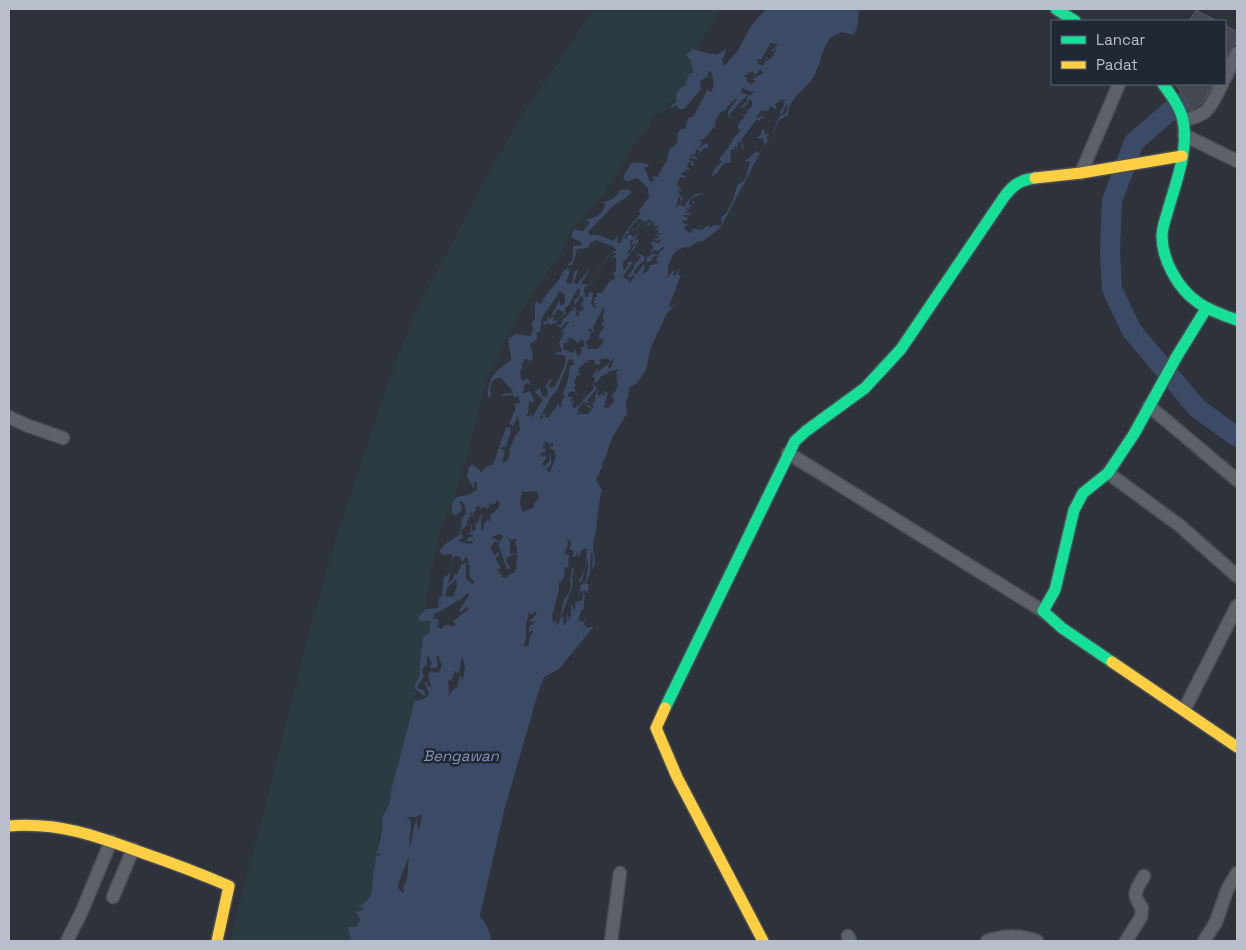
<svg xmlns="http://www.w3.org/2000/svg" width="1246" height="950" font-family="'Space Grotesk',sans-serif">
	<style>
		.green { fill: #2a3c41 }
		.water { fill: #3c4b65; fill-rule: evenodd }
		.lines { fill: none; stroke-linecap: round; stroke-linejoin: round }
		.river { stroke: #3c4b65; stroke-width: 20 }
		.building { fill: #444850; stroke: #555a63 }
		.street-casing { stroke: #494d54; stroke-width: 15 }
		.fast-casing { stroke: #494d54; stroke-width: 14 }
		.slow-casing { stroke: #494d54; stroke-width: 14 }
		.street { stroke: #5d6169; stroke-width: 12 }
		.fast { stroke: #16e098; stroke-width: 11 }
		.slow { stroke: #ffcf43; stroke-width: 11 }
		.labels { text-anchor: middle; stroke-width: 5; stroke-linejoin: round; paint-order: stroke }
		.water-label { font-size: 15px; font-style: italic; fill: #8192b1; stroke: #202836 }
	</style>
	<rect width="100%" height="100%" fill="#2d323b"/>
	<path class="green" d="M 594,9 L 721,9 L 696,50 L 693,49 L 690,59 L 695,73 L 685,86 L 677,92 L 677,96 L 667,105 L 664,111 L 653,116 L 647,132 L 632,148 L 607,190 L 572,229 L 561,253 L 518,315 L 495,361 L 486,382 L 474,433 L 456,491 L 439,536 L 432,566 L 425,610 L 421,613 L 431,621 L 429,633 L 422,642 L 419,679 L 414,688 L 417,692 L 415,700 L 391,791 C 391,800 389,811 382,817 L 383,826 L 378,839 L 376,854 L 381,855 L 376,857 C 375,864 373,872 373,878 C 372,891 371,900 359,906 L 364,907 L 365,911 L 356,914 L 360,920 C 357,926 354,928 348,931 L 351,941 L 230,941 L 314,615 L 338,532 L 387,384 L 417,310 L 485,180 L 522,115 Z"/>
	<path class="water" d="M 766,9 L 859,9 L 857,28 L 853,35 L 842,32 C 838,34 832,36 829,40 C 820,53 820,71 809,83 C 800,94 789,99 788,115 L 779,120 L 774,132 L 760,153 L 721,227 L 703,241 L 695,243 L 690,247 C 674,246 667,261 668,275 L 664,281 L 675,269 L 673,276 L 676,274 L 680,268 L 678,275 L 681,275 L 669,306 L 672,307 L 682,299 L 667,313 L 651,347 L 646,370 L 637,383 L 629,388 L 628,399 L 626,399 L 627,413 L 612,438 L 605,459 L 600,466 L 604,463 L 596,480 L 602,490 C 598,504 598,517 596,530 C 595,535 593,541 593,546 C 593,555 598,561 592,570 L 593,554 L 591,553 L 590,573 L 586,583 L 589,585 L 587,594 L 585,590 L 583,592 L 585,596 C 583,602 585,605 583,610 L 581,610 L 578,622 L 581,620 L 582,623 L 586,618 L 583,626 L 586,625 L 587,628 L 594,626 L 559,669 L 544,677 L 538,693 L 504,811 L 474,941 L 351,941 L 348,927 L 356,927 L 360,920 L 356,912 L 364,910 L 363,907 L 358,906 C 372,901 372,891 373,877 C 373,871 375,864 376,857 L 381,855 L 378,853 L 376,855 C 379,844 384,828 382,817 C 388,810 391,802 391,791 L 415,700 L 418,701 L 427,697 L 429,693 L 425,684 L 427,681 L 427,686 L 431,687 C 431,681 425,676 431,671 L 438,673 C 445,663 440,664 438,655 L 436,657 L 438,665 L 436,668 L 429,668 L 432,663 L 427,654 L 427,664 L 422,670 L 424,677 L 418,685 L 418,688 L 424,691 L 426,695 L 424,696 L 414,688 L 420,674 C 419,669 422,645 423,637 L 429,633 L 431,621 L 420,621 L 418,617 L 426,609 L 438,608 L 439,598 L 442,595 C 443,588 442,583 445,576 L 448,575 L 451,569 L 451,559 L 453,556 L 452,554 L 444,555 L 439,552 L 444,545 L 460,534 L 459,532 L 462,526 L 461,519 L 466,514 L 465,505 L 461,501 L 459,502 L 461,504 C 463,510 461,512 456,515 L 452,514 C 449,488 468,501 477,489 L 477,483 L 474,482 L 474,487 L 473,488 L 471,483 L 467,477 L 469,467 L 472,464 L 480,470 L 480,473 L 488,466 L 493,465 L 506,427 L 510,428 L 511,432 L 506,446 L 500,448 L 505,451 L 502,463 C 510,461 509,457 510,449 C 511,444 514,443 514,437 L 520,430 L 518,416 L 513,427 L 512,426 L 513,422 L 511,425 L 509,424 L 515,410 L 515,404 L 520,403 L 518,395 L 515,398 L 513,395 L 501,396 L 503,394 L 512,393 L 513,391 L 501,378 C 491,377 489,386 491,395 L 488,399 C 487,377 494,373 511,360 C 511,351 507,346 509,338 L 516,334 L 530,336 C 533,332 534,329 531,324 L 535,319 L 535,306 L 536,302 L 539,302 L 538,304 L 541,304 C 546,291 560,283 563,271 L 568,268 L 570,272 L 566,282 L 568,284 L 572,283 L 574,272 L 578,269 L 574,283 L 577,284 L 591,267 L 581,284 L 590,285 C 594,276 605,263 608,255 L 616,250 L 614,247 L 596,240 L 590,243 L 588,248 L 577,249 C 575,255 575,260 572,265 L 567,266 L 573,259 L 573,246 L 580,246 L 582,243 L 571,237 L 574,229 L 583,231 L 590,222 L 585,220 C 594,218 604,215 605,204 L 601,203 C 609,201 617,198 620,190 L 628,189 L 632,192 L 624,199 L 614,205 L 588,232 L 590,235 L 598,235 L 613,241 L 618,235 L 617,242 L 620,244 L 625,233 L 641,213 L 638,212 L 649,197 L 648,188 L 637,178 L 626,182 L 623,177 L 631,163 L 638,162 L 648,164 L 649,167 L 644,167 L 650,182 L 656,180 L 653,179 L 653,176 L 658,177 L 660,172 L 666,162 L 670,149 L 677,143 L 678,133 L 681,129 L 685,129 L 688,118 L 693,117 L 708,89 L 709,92 L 711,92 C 716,85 713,77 710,70 L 707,77 L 700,81 L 701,89 L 684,109 L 679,109 L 676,105 L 672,108 L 670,107 L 676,102 C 676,95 677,88 685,86 L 689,74 L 694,73 L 690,59 L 686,55 L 693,49 C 704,52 722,61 726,45 L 725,54 L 722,61 L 724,66 L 737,52 L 751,26 ZM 773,43 L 778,45 L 771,50 L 772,52 L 777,47 L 773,56 L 766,62 L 768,57 L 767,57 L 763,66 L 758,64 L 757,59 L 761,60 L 768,47 L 771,47 L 772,46 L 769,46 L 769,44 ZM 760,69 L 763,73 L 751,80 L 755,80 L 755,82 L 751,84 L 747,81 L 746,77 L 744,77 L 745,75 L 747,75 L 748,72 L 749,73 L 750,71 L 751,73 L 753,71 L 754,75 L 759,72 L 758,70 ZM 742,88 L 749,91 L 755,92 L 747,97 L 747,101 L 740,108 C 745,108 749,103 749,99 L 752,101 L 752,105 L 745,115 L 741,114 L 745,117 C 741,120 738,123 738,129 L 741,131 C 732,137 731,145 725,152 C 723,155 721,156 719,159 L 722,162 L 715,168 L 711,177 L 717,173 L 724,163 L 730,163 L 731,150 L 733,149 L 736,154 L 734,147 L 736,146 L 737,152 L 738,142 L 741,142 L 742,149 L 744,148 L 741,140 L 756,120 L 759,120 L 760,123 L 760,119 L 765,117 L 763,116 L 756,118 L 761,110 L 768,111 L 771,105 L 774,109 L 777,109 L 775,104 L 781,100 L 786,99 L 782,103 L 785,102 L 780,113 L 781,115 C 784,112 784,107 788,104 L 786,113 L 779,117 L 772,135 L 768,140 L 766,138 L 769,134 L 768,132 L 765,135 L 765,129 L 762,130 L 761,135 L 756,138 L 762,138 L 765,145 L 759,153 L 756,151 L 749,158 L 744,161 L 751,162 C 745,171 749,181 738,184 C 734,194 732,211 721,217 L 722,223 L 721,226 L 715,225 L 710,228 L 708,225 L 702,230 L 693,229 L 689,226 L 693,231 L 689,233 L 684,228 L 688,224 L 683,223 L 683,220 L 686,221 L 689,217 L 684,217 L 683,215 L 691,215 L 690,213 L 685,213 L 688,211 L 686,208 L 690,209 L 690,207 L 695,202 L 693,201 L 692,205 L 689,205 L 689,202 L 692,198 L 706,193 C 694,192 689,198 684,207 L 679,204 L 676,209 L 678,198 L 680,197 L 681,202 L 683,199 L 679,194 L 678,188 L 681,192 L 682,190 L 677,185 L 680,177 L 685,178 L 685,176 L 681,175 L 683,172 L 686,172 L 685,170 L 691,170 L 687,167 L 688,162 L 691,162 L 692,167 L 694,165 L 693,161 L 689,161 L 689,159 L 691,158 L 697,160 L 697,158 L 693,156 L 690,157 L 691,155 L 696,153 L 695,150 L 700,150 L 698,153 L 701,152 L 704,148 L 708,148 L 708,145 L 706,143 L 698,149 L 703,141 L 699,142 L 701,139 L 703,140 L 716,125 L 715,122 L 720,113 L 727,109 L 727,106 L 730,105 L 730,98 L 731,104 L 735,99 L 737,99 L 728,112 L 729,118 L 734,117 L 730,116 L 730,114 L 743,99 L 748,95 L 741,93 ZM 638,219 L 644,220 L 639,224 L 633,235 L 628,235 L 625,240 L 625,235 L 634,230 L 634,228 L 631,232 L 628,231 ZM 649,219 L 651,221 L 646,225 L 648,225 L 648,228 L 651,222 L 654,221 L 653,224 L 655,225 L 654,227 L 657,225 L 658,227 L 654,230 L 659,230 L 657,234 L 662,233 L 658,235 L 655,234 L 655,235 L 660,237 L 655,239 L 653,237 L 653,239 L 657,241 L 660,239 L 661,241 L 657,243 L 653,241 L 651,244 L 654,248 L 650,251 L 655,254 L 656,254 L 653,252 L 654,250 L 657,251 L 664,246 L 664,248 L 662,251 L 659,249 L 660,253 L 657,255 L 652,254 L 647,258 L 646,263 L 651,261 L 652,257 L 661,255 L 656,259 L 658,264 L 650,265 L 648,271 L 640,275 L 644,271 L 645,265 L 643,265 L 637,274 L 634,274 L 634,271 L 645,259 L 643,255 L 639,255 L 639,252 L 638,254 L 635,252 L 638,255 L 635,259 L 639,256 L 641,257 L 636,263 L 635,262 L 634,268 L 628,276 L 629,278 L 633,275 L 635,276 L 630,283 L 629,281 L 631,278 L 628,280 L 623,277 L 633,262 L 628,262 L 627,268 L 623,270 L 623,262 L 630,255 L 630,253 L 626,254 L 631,248 L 630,240 L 634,239 L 631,245 L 637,242 L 631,250 L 631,252 L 635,248 L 639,240 L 638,239 L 635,241 L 638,233 L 634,237 L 632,237 L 641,223 L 647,220 L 640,230 ZM 611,253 L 617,253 L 611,258 L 616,257 L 616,272 L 613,271 L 615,279 L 612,281 L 611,279 L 602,293 L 597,293 L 597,297 L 595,297 L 594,302 L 596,308 L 594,308 L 591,304 L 593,294 L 591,291 L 588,294 L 588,297 L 585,297 L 584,287 L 591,285 L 597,272 ZM 578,288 L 580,290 C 580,295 578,298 574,300 L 575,304 L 570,313 L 565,313 L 565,308 L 568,306 ZM 560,291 L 565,295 L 565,303 L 560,306 L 560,300 L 551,315 L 554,315 L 558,309 L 561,311 L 559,312 L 563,311 L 564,314 L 553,322 L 554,317 L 549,319 L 548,315 L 547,321 L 543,322 L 544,325 L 549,323 L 551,325 L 558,321 L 556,320 L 567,313 L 569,314 L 561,321 L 563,322 L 560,325 L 555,324 L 561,328 L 565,323 L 570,321 L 561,332 L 563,333 L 566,329 L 559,343 L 562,351 L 561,353 L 558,351 L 555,354 L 563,355 L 566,358 L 565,365 L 555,387 L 549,388 L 549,384 L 552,380 L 550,379 L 545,387 L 548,391 L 547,397 L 542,396 L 540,388 L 535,392 L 543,400 L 535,412 L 533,419 L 532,415 L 527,416 L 526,414 L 528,414 L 529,401 L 533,403 L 534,399 L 529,391 L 523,394 L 524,386 L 527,383 L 529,385 L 530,382 L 526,377 L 526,380 L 523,381 L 521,378 L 520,371 L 523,368 L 521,365 L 525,359 L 530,360 L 528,364 C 536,359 532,351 530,344 L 537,339 L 537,332 L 540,332 L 542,318 ZM 581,296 L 584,298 L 582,300 L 585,301 L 582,302 L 581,305 L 584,308 L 582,311 L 578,309 L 580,311 L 578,317 L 576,315 L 577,311 L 572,311 L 574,308 L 574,311 L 577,309 L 574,307 ZM 605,305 L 603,316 L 604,323 L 600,321 L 604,327 L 599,335 L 599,338 L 604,340 L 603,343 L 597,349 L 588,349 L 586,342 L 590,338 L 591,332 L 588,331 L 591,328 L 593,333 L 594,331 L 593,327 ZM 572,338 L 578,343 L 581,340 L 580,339 L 583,340 L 585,347 L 581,347 L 582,352 L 579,356 L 577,356 L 576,349 L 573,353 L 563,349 L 564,343 L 570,342 L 567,341 L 567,339 ZM 615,357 L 610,369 L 608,368 L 609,363 L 599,371 L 596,376 L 598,371 L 596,369 L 595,373 L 592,376 L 595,379 L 593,384 L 594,388 L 586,397 L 585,396 L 585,399 L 583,398 L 583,401 L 578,407 L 577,404 L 576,408 L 572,407 L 574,400 L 570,402 L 572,397 L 568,397 L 568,394 L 572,391 L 581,395 L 576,393 L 574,388 L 576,385 L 574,382 L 576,377 L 583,373 L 578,374 L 580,366 L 584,365 L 583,363 L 585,362 L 589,363 L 587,360 L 594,360 L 595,364 L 598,365 L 601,362 L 598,360 L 606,358 L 611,361 ZM 570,359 L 573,360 L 574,365 L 570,366 L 568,380 L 562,396 L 564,395 L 565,396 L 562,401 L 561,407 L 559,408 L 559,403 L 548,418 L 545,417 L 546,414 L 543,414 L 543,417 L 539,421 L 541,416 L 551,397 L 557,390 L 566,368 L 568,360 ZM 619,369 L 616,373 L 619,382 L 615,375 L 618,385 L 614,394 L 611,395 L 613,397 L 614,402 L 607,408 L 604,407 L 608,393 L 602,391 L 605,394 L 604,396 L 602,394 L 598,396 L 598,390 L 595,395 L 595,403 L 593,401 L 593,409 L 589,405 L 585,405 L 592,409 L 588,414 L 576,414 L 579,412 L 577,410 L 584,402 L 590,403 L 587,400 L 597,389 L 594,385 L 594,382 L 598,382 L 600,377 L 608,373 L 607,371 L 612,371 ZM 544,442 L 548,442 L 548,444 L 553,443 L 553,446 L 552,447 L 551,445 L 549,448 L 555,451 L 555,453 L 553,454 L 556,455 L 550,473 L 546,469 L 551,465 L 551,456 L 548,453 L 550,457 L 550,461 L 544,466 L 542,464 L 547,457 L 545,455 L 542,458 L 544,454 L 540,457 L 542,452 L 546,454 L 544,451 L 547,451 L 545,449 L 546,447 L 541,449 L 545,445 L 542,446 L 543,444 L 546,445 ZM 522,490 L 524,492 L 537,491 L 539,498 L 534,504 L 534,507 L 523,512 L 520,503 ZM 496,501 L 499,501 C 501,508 496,511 491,514 L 490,523 L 488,519 L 484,524 L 483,530 L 481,531 L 481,519 L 483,514 L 480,516 L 477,524 L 475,522 L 476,530 L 472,531 L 472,523 L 470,533 L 468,534 L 473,535 L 473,537 L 469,537 L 467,540 L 463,541 L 472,541 L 473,543 L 469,544 L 460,542 L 459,540 L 463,538 L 460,531 L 466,526 L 468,519 L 471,515 L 470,512 L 473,513 L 471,516 L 472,517 L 477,506 L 481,507 L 479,511 L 483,507 L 487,509 L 490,506 L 487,503 L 493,505 L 492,503 L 496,504 ZM 501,534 L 503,537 L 498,544 L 507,569 L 510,568 L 506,561 L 508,557 L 515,554 L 518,555 L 516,563 L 517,566 L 514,573 L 510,574 L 506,578 L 501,577 L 502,575 L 497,573 L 503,572 L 497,571 L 497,569 L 501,569 L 495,557 L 496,556 L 498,558 L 499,553 L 498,552 L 495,555 L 490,548 L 495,541 L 497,543 L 499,541 L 492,538 L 493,536 ZM 509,535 L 509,540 L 517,539 L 515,543 L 517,547 L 517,553 L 510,554 L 510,541 L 508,541 ZM 567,539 L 571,541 L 571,545 L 569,549 L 574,551 L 573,557 L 576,556 L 578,550 L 578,557 L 579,557 L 582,550 L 587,548 L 585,569 L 578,583 L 582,581 L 588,557 L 588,569 L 585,583 L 581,584 L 578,599 L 581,590 L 583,592 L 582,600 L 578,602 L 575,600 L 577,603 L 574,603 L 576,606 L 574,610 L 571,603 L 571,616 L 568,622 L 569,617 L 567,614 L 566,624 L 564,625 L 563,616 L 560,619 L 573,585 L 572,577 L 574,570 L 572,568 L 570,580 L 571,584 L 569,593 L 564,600 L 559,623 L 556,625 L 557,620 L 553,623 L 552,616 L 559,590 L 558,578 L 560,584 L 564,576 L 565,568 L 570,566 L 568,565 L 569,555 L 564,554 L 568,544 ZM 455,556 L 460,557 L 462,562 L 466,557 L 468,559 L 468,564 L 470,566 L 469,577 L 474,581 L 474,583 L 472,584 L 466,579 L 466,562 L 461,565 L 457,575 L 455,575 L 455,571 L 453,580 L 447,584 L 449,581 C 449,578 452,565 452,559 ZM 456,579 L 457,586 L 453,597 L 445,596 L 447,588 ZM 468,593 L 469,595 L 459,611 L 461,612 L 467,607 L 469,609 L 453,621 L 456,624 L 452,627 L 449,625 L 445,625 L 442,629 L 437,627 L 440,623 L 435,625 L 439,622 L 437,619 L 433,619 L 434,614 C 440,612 465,597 468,593 ZM 535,611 L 537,613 L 529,622 L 536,621 L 529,627 L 529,633 L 532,630 L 533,632 L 529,638 L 529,645 L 526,647 L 524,645 C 527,638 526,634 526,628 C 525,621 530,618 528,612 L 531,615 ZM 462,655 L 465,668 L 463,680 L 460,675 L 457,688 L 454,689 L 448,697 L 449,691 L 448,681 L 452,679 L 451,684 L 455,671 L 456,671 L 457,674 L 460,669 ZM 422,814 L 419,831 L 417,823 L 418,818 L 415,823 L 410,847 C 408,837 413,828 410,819 L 406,817 L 416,817 ZM 409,856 L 407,879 L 403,887 L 404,891 L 403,893 L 398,888 L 398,885 Z"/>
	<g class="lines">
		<path class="river" d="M 1211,84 L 1170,111 L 1134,142 L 1112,201 L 1110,251 L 1112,289 L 1132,331 L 1197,408 L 1237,437
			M 438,941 C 442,905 476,911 481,941"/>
	</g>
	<path class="building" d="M 1196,10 L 1217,21 L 1189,21 Z
		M 1225,25 L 1237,32 L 1237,42 L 1230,49 L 1225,60 Z
		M 1176,84 L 1213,84 L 1202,103 L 1191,110 Z"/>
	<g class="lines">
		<g class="street-casing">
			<path id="street" d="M 1225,78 L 1237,53
				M 1183,120 C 1210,115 1210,107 1222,84
				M 1184,135 L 1237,161
				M 1081,173 L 1119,84
				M 1149,406 L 1237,480
				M 9,417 L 26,425 L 63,438
				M 788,453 L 1043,611
				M 1108,473 L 1179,525 L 1237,576
				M 1184,710 L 1237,606
				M 113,897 L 133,849
				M 848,936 L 850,941
				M 67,941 L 82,911 L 111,841
				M 611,941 L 620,873
				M 987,941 C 1005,935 1019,935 1037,941
				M 1126,941 L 1141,917 L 1142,908 C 1131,893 1136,891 1144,876
				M 1204,941 L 1216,922 L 1227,890 L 1237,873"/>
		</g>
		<g class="fast-casing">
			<path id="fast" d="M 1056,9 L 1075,21
				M 1163,84 C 1171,95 1180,107 1183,120 C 1189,150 1176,182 1168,210 C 1166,218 1162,227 1162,236 C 1162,249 1166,261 1172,272 C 1187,301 1207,310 1237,320
				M 1112,662 L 1062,628 L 1043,611 L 1055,590 L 1074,510 L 1083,493 L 1108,473 L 1134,434 L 1177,356 L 1206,309
				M 665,708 L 795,441 L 806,431 L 865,388 L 901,349 L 1004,197 C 1013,185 1020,180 1035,178"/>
		</g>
		<g class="slow-casing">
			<path id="slow" d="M 1035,178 L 1081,173 L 1182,156
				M 1112,662 L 1237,747
				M 665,708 L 656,728 L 677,777 L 763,941
				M 9,826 C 59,822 97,836 143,853 C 172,863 201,874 229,886 L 217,941"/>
		</g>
		<use href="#street" class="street"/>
		<use href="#fast" class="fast"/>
		<use href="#slow" class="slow"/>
	</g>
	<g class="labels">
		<g class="water-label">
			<text x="461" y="761">Bengawan</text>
		</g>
	</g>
	<rect width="1246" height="950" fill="none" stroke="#b8becb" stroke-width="20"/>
	<rect x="1051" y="20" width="175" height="65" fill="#202836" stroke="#5d6472"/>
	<rect x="1061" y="36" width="25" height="8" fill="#16e098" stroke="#5d6472"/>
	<text x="1096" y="45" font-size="15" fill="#b8becb">Lancar</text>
	<rect x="1061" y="61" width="25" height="8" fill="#ffcf43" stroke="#5d6472"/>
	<text x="1096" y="70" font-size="15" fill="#b8becb">Padat</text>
</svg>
